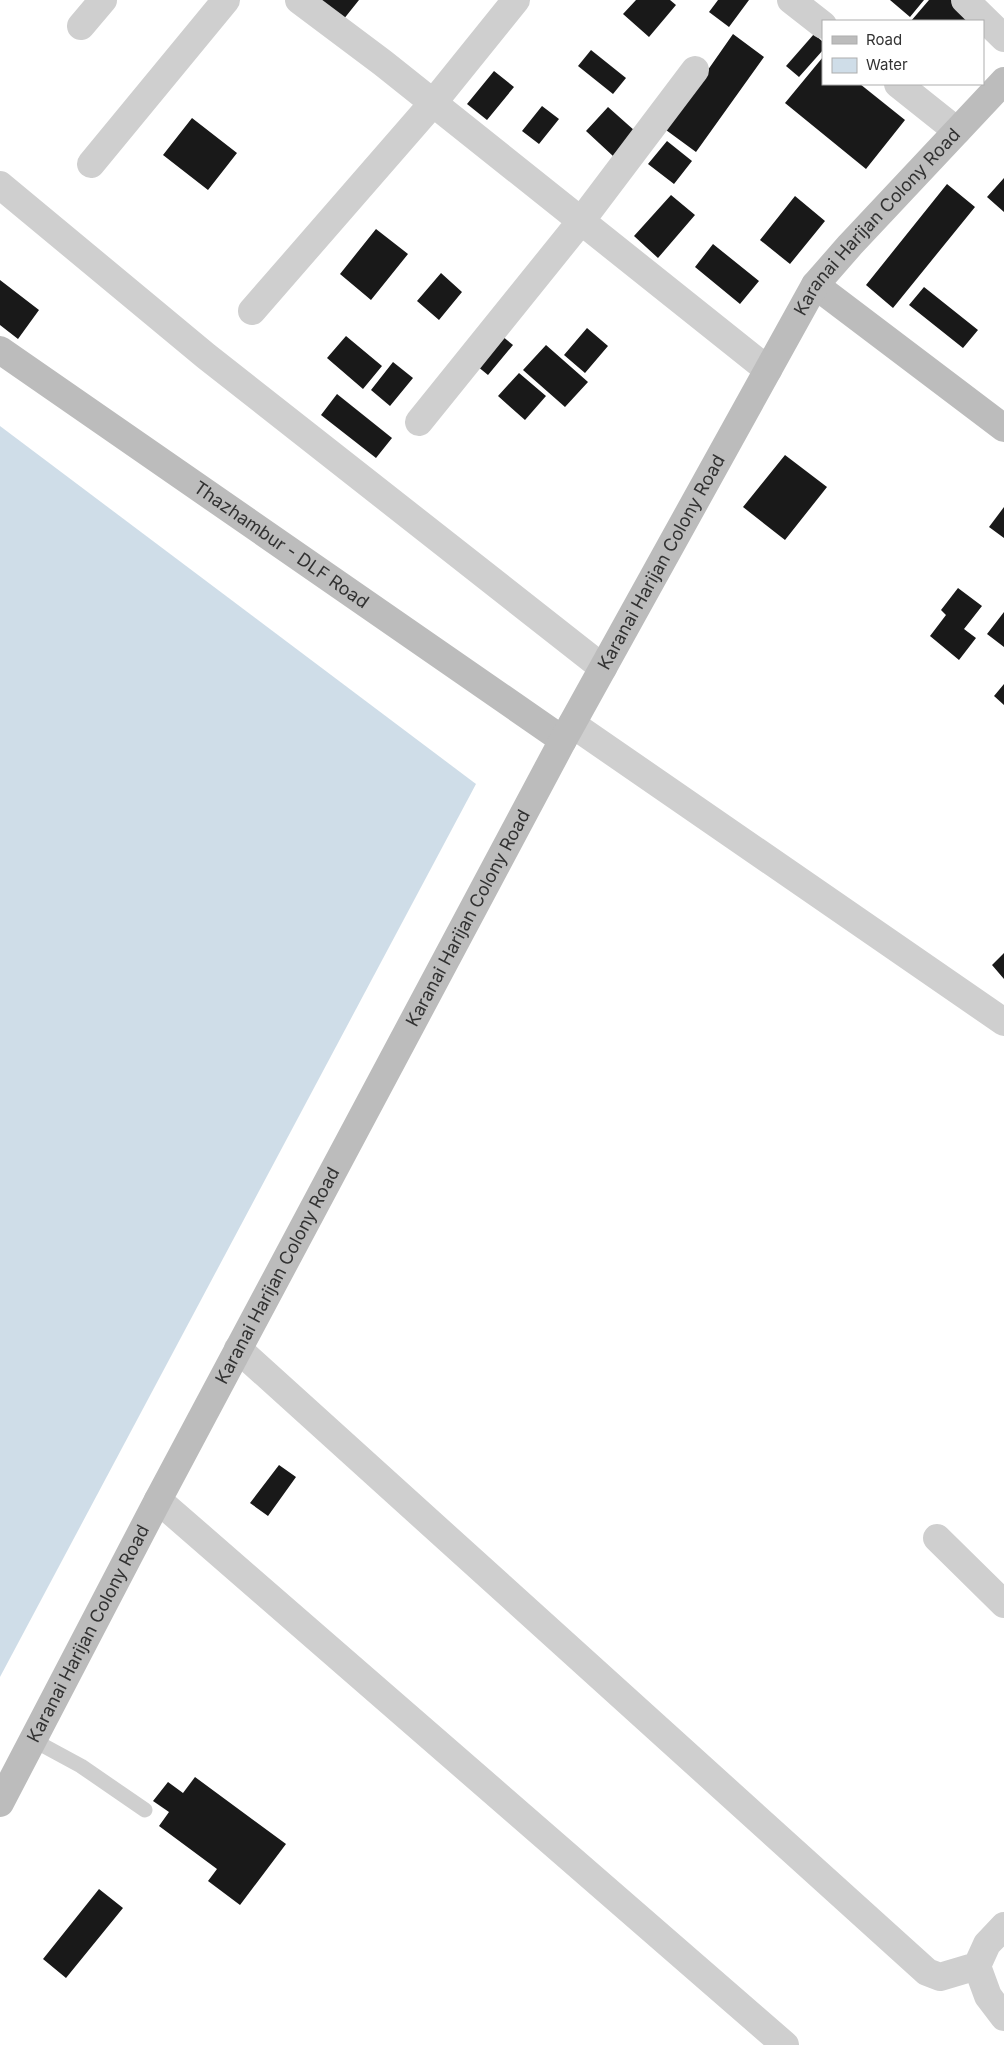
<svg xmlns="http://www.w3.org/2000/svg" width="1004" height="2045" font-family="Inter,sans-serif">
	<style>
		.water { fill: #cfdde8 }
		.building { fill: #191919 }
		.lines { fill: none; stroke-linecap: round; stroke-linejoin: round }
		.lane { stroke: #cfcfcf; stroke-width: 15 }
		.street { stroke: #cfcfcf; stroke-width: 28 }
		.secondary { stroke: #bcbcbc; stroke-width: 28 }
		.labels { text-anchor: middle; stroke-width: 5; stroke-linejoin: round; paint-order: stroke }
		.street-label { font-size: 18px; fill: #323232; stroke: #fff }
	</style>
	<rect width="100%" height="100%" fill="#fff"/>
	<path class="water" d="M 0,426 L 476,784 L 0,1677 Z"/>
	<path class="building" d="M 318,0 L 359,0 L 343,20 Z
		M 636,0 L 670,0 L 676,5 L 649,37 L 623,14 Z
		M 718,0 L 749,0 L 729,27 L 709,12 Z
		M 890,0 L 924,0 L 910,17 Z
		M 929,0 L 951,0 L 974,19 L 972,21 L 911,21 Z
		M 733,34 L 764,57 L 696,152 L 666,130 Z
		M 814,34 L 823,42 L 823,50 L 799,77 L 786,66 Z
		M 591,50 L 626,78 L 613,94 L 578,66 Z
		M 823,57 L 823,84 L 860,84 L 905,120 L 866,169 L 785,103 Z
		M 494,71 L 514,87 L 487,120 L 467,104 Z
		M 542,106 L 559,119 L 539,144 L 522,131 Z
		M 608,107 L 635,131 L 613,156 L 586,131 Z
		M 192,118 L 237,153 L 208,190 L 163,155 Z
		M 667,141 L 692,161 L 674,184 L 648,164 Z
		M 1004,178 L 1004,212 L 987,197 Z
		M 947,184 L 975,207 L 893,308 L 866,285 Z
		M 671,195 L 695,215 L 658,258 L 634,236 Z
		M 795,196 L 825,221 L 790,264 L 760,240 Z
		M 376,229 L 408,254 L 371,300 L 340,274 Z
		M 713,244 L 759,281 L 740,304 L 695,267 Z
		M 441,273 L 462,292 L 439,320 L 417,301 Z
		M 0,280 L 39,310 L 18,339 L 0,325 Z
		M 924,287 L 978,330 L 963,348 L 909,305 Z
		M 587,328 L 608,346 L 585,373 L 564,355 Z
		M 346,336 L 382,366 L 363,389 L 327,358 Z
		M 502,336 L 513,345 L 488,375 L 477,366 Z
		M 546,345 L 588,382 L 565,407 L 523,370 Z
		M 393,362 L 413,378 L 390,406 L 371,390 Z
		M 519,373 L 546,396 L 525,420 L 498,396 Z
		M 337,394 L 392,438 L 376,458 L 321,415 Z
		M 785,455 L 827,487 L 785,540 L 743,507 Z
		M 1004,507 L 1004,538 L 989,527 Z
		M 958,588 L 982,606 L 964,629 L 976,638 L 959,660 L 930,636 L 946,615 L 941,610 Z
		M 1004,612 L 1004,647 L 987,634 Z
		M 1004,684 L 1004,705 L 994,696 Z
		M 1004,953 L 1004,979 L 992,965 Z
		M 279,1465 L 296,1477 L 268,1516 L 250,1503 Z
		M 195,1777 L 286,1844 L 240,1905 L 208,1881 L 217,1869 L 159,1826 L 169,1812 L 153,1801 L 168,1782 L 183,1793 Z
		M 99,1889 L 123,1908 L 66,1978 L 43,1959 Z"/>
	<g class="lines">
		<path class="lane" d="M 33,1740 L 81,1766 L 145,1810"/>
		<path class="street" d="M 299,0 L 383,63 L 768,370
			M 791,0 L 823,25
			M 965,0 L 1004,38
			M 81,26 L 103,0
			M 898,84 L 957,131
			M 91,164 L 226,0
			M 0,185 L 206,356 L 603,668
			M 252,311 L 433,103 L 516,0
			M 419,422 L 581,221 L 695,70
			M 572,724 L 1004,1022
			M 238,1349 L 927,1972 L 940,1977 L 977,1966
			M 158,1500 L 785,2045
			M 937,1538 L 1004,1604
			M 1004,1926 L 987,1944 L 977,1966 L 988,1996 L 1004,2017"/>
		<g class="secondary">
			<path d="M 815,285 L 1004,428"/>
			<path id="s1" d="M 0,350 L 563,740"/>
			<path id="s2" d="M 0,1803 L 158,1500 L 563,740 L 815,285 L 850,245 L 1004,81"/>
		</g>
	</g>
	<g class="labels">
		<g class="street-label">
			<text dy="6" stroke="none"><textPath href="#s2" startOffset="1811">Karanai Harijan Colony Road</textPath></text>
			<text dy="6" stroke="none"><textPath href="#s1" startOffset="342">Thazhambur - DLF Road</textPath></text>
			<text dy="6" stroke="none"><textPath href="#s2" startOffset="1406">Karanai Harijan Colony Road</textPath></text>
			<text dy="6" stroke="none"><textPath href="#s2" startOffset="1001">Karanai Harijan Colony Road</textPath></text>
			<text dy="6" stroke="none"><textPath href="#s2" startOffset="596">Karanai Harijan Colony Road</textPath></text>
			<text dy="6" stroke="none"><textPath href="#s2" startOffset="191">Karanai Harijan Colony Road</textPath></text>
		</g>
	</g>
	<rect x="822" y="20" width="162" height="65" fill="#ffffff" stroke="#adadad"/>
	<rect x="832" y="36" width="25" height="8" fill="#bcbcbc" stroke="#adadad"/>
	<text x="866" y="45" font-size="15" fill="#323232">Road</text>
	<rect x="832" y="58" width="25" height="15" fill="#cfdde8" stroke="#adadad"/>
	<text x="866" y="70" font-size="15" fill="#323232">Water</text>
</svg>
